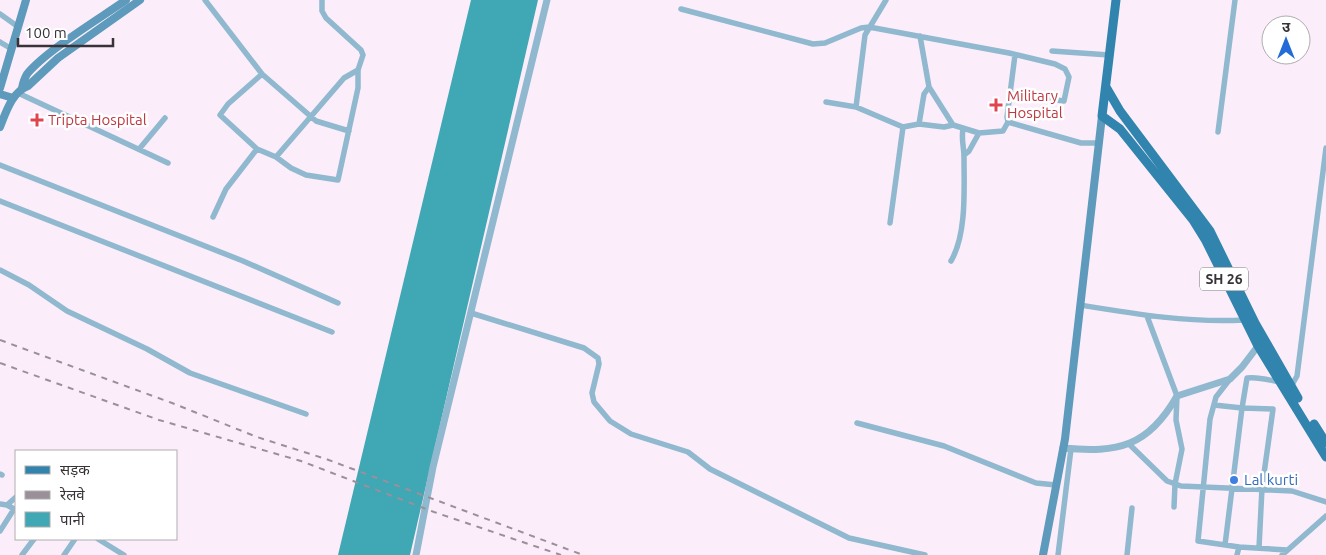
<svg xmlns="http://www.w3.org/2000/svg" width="1326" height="555" font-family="Ubuntu,'Noto Sans Devanagari',sans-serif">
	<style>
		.water { fill: #40a7b4 }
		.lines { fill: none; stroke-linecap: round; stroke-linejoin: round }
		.minor { stroke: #90b8ce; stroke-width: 5.5 }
		.tertiary { stroke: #90b8ce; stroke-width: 7 }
		.secondary { stroke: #5d9abb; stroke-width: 8 }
		.primary { stroke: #3084ad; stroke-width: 9 }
		.rail { stroke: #999099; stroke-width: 2; stroke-dasharray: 6 6; stroke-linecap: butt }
		.health-dot { fill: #e0444e; stroke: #fff; stroke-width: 2 }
		.shop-dot { fill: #3f7fe0; stroke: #fff; stroke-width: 2 }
		.labels { text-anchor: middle; stroke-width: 5; stroke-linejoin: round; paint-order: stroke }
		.shield { fill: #fff; stroke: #747074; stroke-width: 1 }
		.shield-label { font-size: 14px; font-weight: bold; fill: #383338 }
		.health-label { font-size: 15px; fill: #be3a42; stroke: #fff; text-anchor: start }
		.shop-label { font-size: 15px; fill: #366cbe; stroke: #fff; text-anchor: start }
	</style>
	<rect width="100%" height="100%" fill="#fbeefa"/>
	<path class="water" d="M 471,0 L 538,0 L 410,555 L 338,555 Z"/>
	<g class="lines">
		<path class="minor" d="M 205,0 L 262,74 L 316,121 L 349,131
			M 681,9 L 813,44 L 825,43 L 861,28 L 869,27 L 1009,53 L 1055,64 L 1065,69 L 1069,77 L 1064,101 L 1011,94
			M 0,14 L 17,26
			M 920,36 L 929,87 L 953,125 L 979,133 L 1003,131 L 1008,122 L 1007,117 L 1015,55
			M 0,42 L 10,48
			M 1052,51 L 1109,55
			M 262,74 L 228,104 L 220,115 L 257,149 L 276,157 L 291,168 L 306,175 L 338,180 L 358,88 L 358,70 L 363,55 L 361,50 L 326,18 L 322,11 L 322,0
			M 18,93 L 168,163
			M 826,102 L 856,107 L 903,127 L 919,124 L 944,127 L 953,125
			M 856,107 L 865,35 L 886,0
			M 1008,122 L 1081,143 L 1099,143
			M 919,124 L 924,94 L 929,87
			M 1218,132 L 1235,0
			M 140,148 L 165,118
			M 964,155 L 969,151 L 979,133
			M 276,157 L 344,78 L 358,70
			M 0,165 L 243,261 L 338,303
			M 0,201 L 332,332
			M 213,217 L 226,189 L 257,149
			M 890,223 L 903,127
			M 951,261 C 967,234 964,188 964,157 C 964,147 961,139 963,129
			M 0,270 L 29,285 L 67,311 L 147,349 L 190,373 L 306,414
			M 1080,305 C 1135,314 1189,323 1244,320
			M 471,313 L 584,348 L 598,358 L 599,364 L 592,393 L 594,402 L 610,421 L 631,434 L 688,452 L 710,469 L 849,538 L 925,555
			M 1147,316 L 1177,396 L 1176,420 L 1182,449 L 1175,484 L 1174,507
			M 1230,379 L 1216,397 L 1210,419 L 1198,541 L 1239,547
			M 1214,405 L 1242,408 L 1225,545
			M 857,423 L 944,446 L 1036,483 L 1056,485
			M 1130,445 L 1167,481 L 1181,486 L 1292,491 L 1326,502
			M 0,474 L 2,475
			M 0,504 L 7,505 L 16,497
			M 0,531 L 14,509 L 7,505
			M 98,539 L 124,555
			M 1259,548 L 1262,488 L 1273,409 L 1242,408 L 1247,378 C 1264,376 1277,384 1293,383 L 1297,376 L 1326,148
			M 22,555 L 34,539
			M 64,555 L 75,539
			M 1058,555 L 1071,449
			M 1127,555 L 1132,508
			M 1237,555 L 1239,547 L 1287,550
			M 1282,555 L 1326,516"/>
		<path class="tertiary" d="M 1063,448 C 1118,453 1148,447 1177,396 L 1230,379 L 1242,367 L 1258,346
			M 416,555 L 433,467 L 547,0"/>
		<path class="secondary" d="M 0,88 L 26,0
			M 22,88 C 23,83 24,79 27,74 C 47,50 99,19 126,0
			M 0,94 L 13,98
			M 0,127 C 6,112 12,92 28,86 L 58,58 L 140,0
			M 1043,555 L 1065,439 L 1102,116"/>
		<path class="primary" d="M 1116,0 L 1102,116 L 1120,129 L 1193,220 L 1206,241 L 1258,346 L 1326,457
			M 1106,87 L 1120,111 L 1210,231 L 1255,323 L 1298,398
			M 1314,424 L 1326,443"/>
		<path class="rail" d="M 0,340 L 172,403 L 257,437 L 326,459 L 583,555
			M 0,363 L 159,420 L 301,461 L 434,512 L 561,555"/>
	</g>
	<g class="health-dot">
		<path d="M993.5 97.5h5v5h5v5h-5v5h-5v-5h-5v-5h5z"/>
		<path d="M34.5 112.5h5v5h5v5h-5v5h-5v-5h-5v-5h5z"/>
	</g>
	<circle class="shop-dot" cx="1234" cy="480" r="5"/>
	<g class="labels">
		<rect class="shield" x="1200" y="267.5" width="48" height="23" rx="4"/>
		<g class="shield-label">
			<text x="1224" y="284">SH 26</text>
		</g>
		<g class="health-label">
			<text x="1007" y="101">Military<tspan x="1007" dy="17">Hospital</tspan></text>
			<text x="48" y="125">Tripta Hospital</text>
		</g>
		<g class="shop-label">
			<text x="1244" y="485">Lal kurti</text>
		</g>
	</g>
	<rect x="15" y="450" width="162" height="90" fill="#ffffff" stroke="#afadaf"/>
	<rect x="25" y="466" width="25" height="8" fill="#3084ad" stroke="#afadaf"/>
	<text x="60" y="475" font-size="15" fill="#383338">सड़क</text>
	<rect x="25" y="491" width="25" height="8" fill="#999099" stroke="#afadaf"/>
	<text x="60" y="500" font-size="15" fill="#383338">रेलवे</text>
	<rect x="25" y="512" width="25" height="15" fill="#40a7b4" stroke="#afadaf"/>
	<text x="60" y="525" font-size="15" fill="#383338">पानी</text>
	<g transform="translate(1286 40)"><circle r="24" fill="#ffffff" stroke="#afadaf"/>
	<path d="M0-4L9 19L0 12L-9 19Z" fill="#236cd7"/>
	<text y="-8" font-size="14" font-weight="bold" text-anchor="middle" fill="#383338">उ</text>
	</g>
	<path d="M18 38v8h95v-8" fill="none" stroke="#383338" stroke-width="2.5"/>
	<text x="25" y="38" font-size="15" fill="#383338" stroke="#ffffff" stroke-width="4" paint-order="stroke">100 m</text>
</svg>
